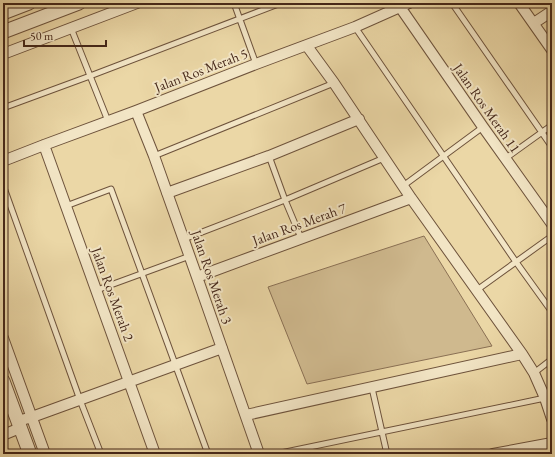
<svg xmlns="http://www.w3.org/2000/svg" width="555" height="457" font-family="'EB Garamond',serif">
	<style>
		.grass { fill: #cfb98e; stroke: #8a7054 }
		.lines { fill: none; stroke-linecap: round; stroke-linejoin: round }
		.service-casing { stroke: #6e533c; stroke-width: 7 }
		.minor-casing { stroke: #6e533c; stroke-width: 12 }
		.tertiary-casing { stroke: #6e533c; stroke-width: 15 }
		.service { stroke: #f2e5c5; stroke-width: 5 }
		.minor { stroke: #f2e5c5; stroke-width: 10 }
		.tertiary { stroke: #f2e5c5; stroke-width: 13 }
		.labels { text-anchor: middle; stroke-width: 4; stroke-linejoin: round; paint-order: stroke }
		.street-label { font-size: 14px; fill: #452719; stroke: #f2e5c5 }
	</style>
	<rect width="100%" height="100%" fill="#ebd7a6"/>
	<filter id="stains"><feTurbulence type="fractalNoise" baseFrequency=".005" numOctaves="4"/><feColorMatrix values="0 0 0 0 .2 0 0 0 0 .09 0 0 0 0 .02 0 0 0 .5 -.17"/></filter>
	<radialGradient id="worn" r=".72"><stop offset=".6" stop-color="#630" stop-opacity="0"/><stop offset="1" stop-color="#630" stop-opacity=".3"/></radialGradient>
	<path class="grass" d="M 424,236 L 492,346 L 307,384 L 268,287 Z"/>
	<g class="lines">
		<g class="service-casing">
			<path id="service" d="M 234,3 L 256,64
				M 452,3 L 552,147
				M 355,27 L 516,262 L 552,312
				M 71,28 L 108,121
				M 3,108 L 90,76 L 281,3
				M 154,156 L 334,83
				M 269,156 L 285,200 L 301,238
				M 506,158 L 552,125
				M 3,185 L 80,400 L 101,454
				M 403,186 L 483,127
				M 66,206 L 111,189 L 208,454
				M 184,239 L 285,200 L 384,158
				M 97,290 L 190,256
				M 477,290 L 552,236
				M 534,373 L 552,359
				M 372,388 L 387,454
				M 276,454 L 545,398"/>
		</g>
		<g class="minor-casing">
			<path id="minor" d="M 519,3 L 552,50
				M 400,7 L 483,127 L 552,224
				M 534,23 L 552,11
				M 307,46 L 334,83 L 411,198 L 522,354 L 534,373 L 545,398 L 552,419
				M 3,54 L 137,3
				M 136,111 L 154,156 L 197,277 L 259,454
				M 44,145 L 155,454
				M 3,161 L 44,145 L 136,111 L 256,64 L 355,27 L 409,3
				M 167,193 L 269,156 L 359,119
				M 197,277 L 411,198
				M 3,338 L 45,454
				M 246,415 L 522,354
				M 18,421 L 32,417 L 222,348
				M 3,435 L 20,428
				M 493,454 L 552,443"/>
		</g>
		<g class="tertiary-casing">
			<path id="tertiary" d="M 3,13 L 29,3
				M 3,32 L 79,3
				M 3,381 L 30,454"/>
		</g>
		<use href="#service" class="service"/>
		<use href="#minor" class="minor"/>
		<use href="#tertiary" class="tertiary"/>
	</g>
	<g class="labels">
		<g class="street-label">
			<text transform="translate(201 70) rotate(-21)" y="5">Jalan Ros Merah 5</text>
			<text transform="translate(487 108) rotate(55)" y="5">Jalan Ros Merah 11</text>
			<text transform="translate(299 224) rotate(-20)" y="5">Jalan Ros Merah 7</text>
			<text transform="translate(212 277) rotate(71)" y="5">Jalan Ros Merah 3</text>
			<text transform="translate(113 294) rotate(70)" y="5">Jalan Ros Merah 2</text>
		</g>
	</g>
	<rect width="555" height="457" fill="none" stroke="#ebd7a6" stroke-width="16"/>
	<rect x="4" y="4" width="547" height="449" fill="none" stroke="#452719" stroke-width="2"/>
	<rect x="8" y="8" width="539" height="441" fill="none" stroke="#452719"/>
	<path d="M24 40v6h82v-6" fill="none" stroke="#452719" stroke-width="2"/>
	<text x="30" y="40" font-size="12" fill="#452719" stroke="#f2e5c5" stroke-width="3" paint-order="stroke">50 m</text>
	<rect width="100%" height="100%" filter="url(#stains)"/>
	<rect width="100%" height="100%" fill="url(#worn)"/>
</svg>
